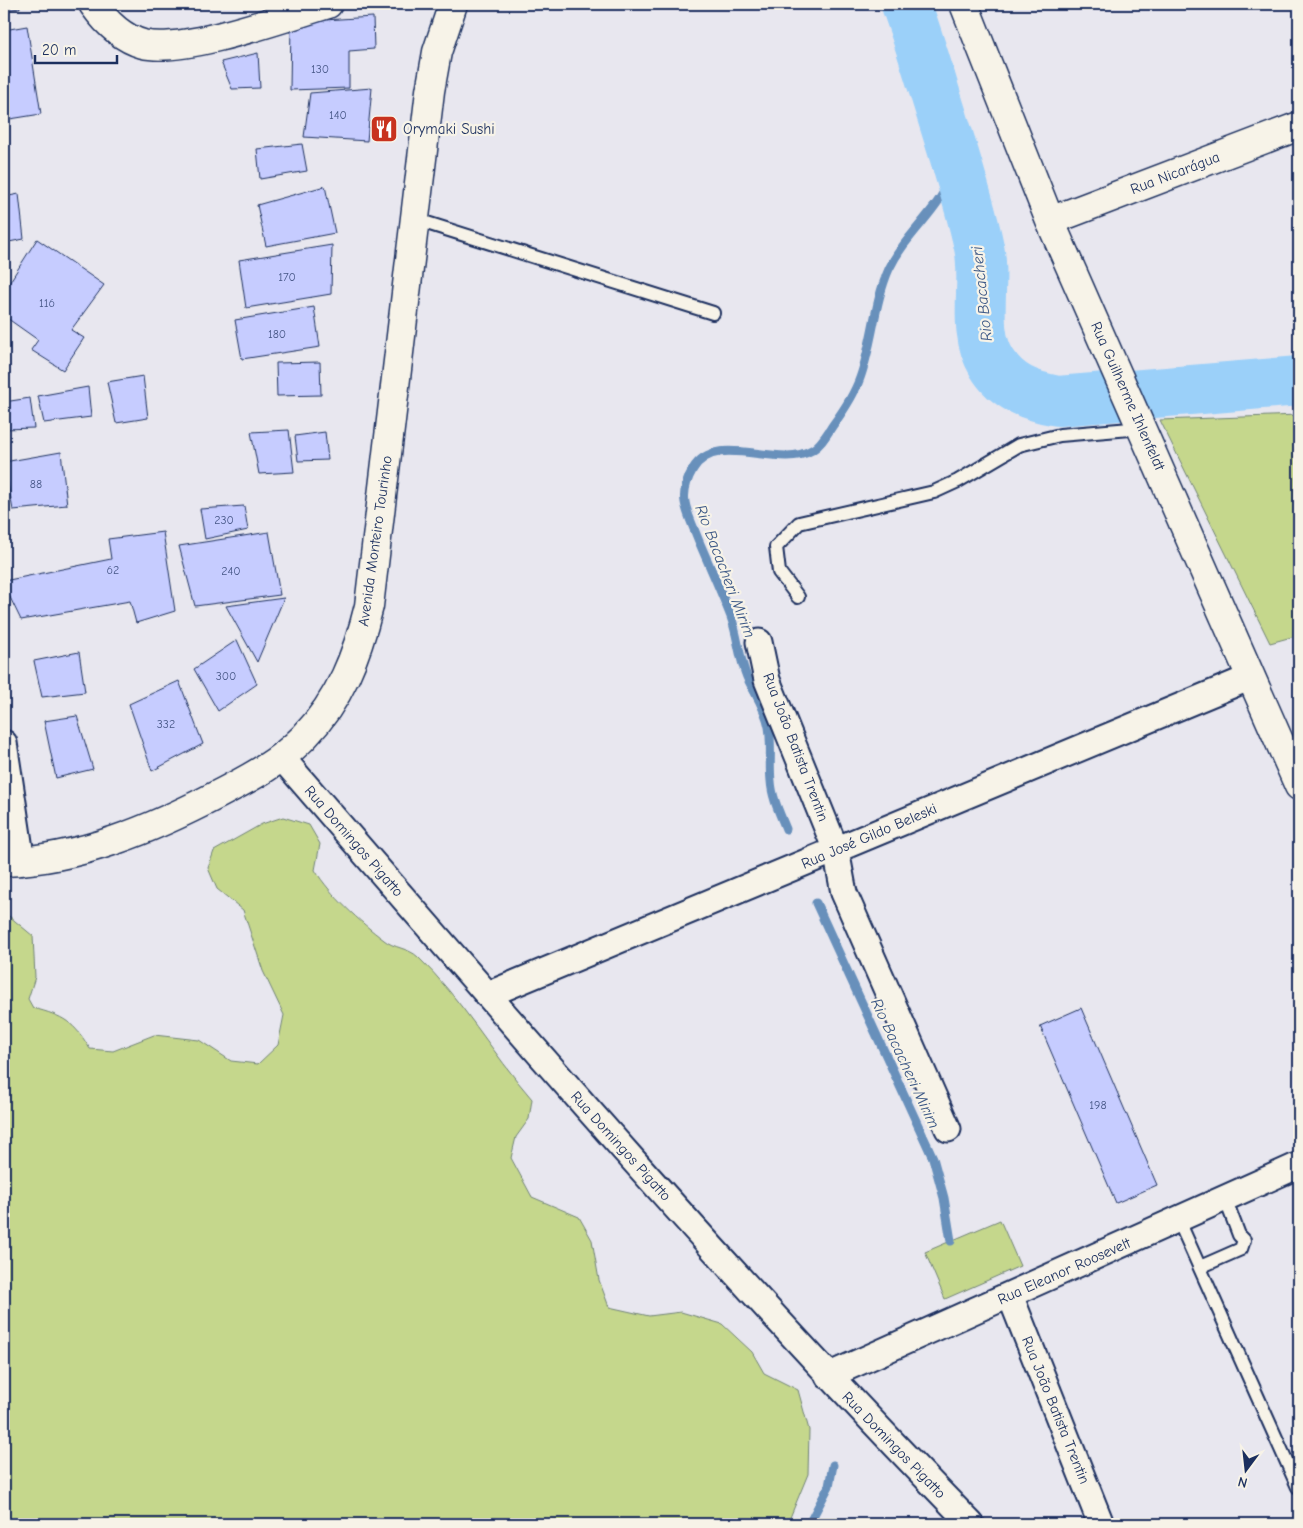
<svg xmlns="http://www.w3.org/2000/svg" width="1303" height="1528" font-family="'Comic Neue',sans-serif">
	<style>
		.green { fill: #c5d78c; stroke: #708375 }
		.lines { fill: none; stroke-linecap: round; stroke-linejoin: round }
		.stream { stroke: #6890bb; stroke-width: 9 }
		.river { stroke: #9bd0f9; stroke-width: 50 }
		.building { fill: #c6ccff; stroke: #1b2f5e }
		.lane-casing { stroke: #1b2f5e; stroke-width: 16 }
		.street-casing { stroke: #1b2f5e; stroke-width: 29 }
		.secondary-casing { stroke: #1b2f5e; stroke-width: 31 }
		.lane { stroke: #f7f3e8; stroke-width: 12 }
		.street { stroke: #f7f3e8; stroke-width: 25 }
		.secondary { stroke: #f7f3e8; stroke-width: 28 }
		.labels { text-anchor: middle; stroke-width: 4.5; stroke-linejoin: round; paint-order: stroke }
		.number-label { font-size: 12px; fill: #465686 }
		.poi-label { font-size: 15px; fill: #1b2f5e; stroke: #f7f3e8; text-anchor: start }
		.street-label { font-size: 15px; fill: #1b2f5e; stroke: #f7f3e8 }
		.water-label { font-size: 16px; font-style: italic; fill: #3b5785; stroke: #f7f3e8 }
	</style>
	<rect width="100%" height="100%" fill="#e8e7ef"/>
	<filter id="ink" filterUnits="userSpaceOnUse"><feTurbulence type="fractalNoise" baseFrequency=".02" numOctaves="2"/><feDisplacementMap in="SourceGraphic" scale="10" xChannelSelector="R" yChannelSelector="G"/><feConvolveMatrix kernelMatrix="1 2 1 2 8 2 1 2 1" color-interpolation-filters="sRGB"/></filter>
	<g filter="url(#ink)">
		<path class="green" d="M 1299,415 L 1299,635 L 1270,643 L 1160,420 Z
			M 283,817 L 309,825 L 320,844 L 315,870 C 330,895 360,922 384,940 C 393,948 409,948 418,957 C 462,999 492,1053 532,1099 L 529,1119 L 516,1137 L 511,1158 L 532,1197 L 579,1217 L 592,1240 L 599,1280 L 609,1307 L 649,1316 L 681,1312 L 722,1324 L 752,1352 L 764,1373 L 798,1390 L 809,1430 L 808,1474 L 789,1520 L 784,1524 L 4,1524 L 4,916 L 9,916 L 33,936 L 35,977 L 28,999 L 33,1008 C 64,1016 74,1022 90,1049 L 113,1051 L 154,1035 L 199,1040 L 231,1061 L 258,1064 L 278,1045 L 284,1015 L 263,971 L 243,910 L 217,889 L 208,868 L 214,851 L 262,824 Z
			M 1000,1220 L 1020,1266 L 945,1299 L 925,1252 Z"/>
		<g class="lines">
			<path class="stream" d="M 786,829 C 780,814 772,798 771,781 C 769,763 772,745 769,727 C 766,709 755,694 747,677 C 739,658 738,636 731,617 C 721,591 709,565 698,539 C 688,512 676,498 693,469 C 716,430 778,470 812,450 C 821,445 827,434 833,425 C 844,410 854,395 860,378 C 873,342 874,303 889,269 C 909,228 942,211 956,164
				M 816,903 L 933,1158 L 944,1198 L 951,1241
				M 809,1524 L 829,1486 L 833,1465"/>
			<path class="river" d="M 906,4 C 920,42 931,81 943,119 C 956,161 970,204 979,247 C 987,284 971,329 992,363 C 1007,388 1030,396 1058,401 L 1299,381"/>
		</g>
		<path class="building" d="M 4,4 L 19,4 L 20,8 L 4,10 Z
			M 373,17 L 374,49 L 349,51 L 349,88 L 290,90 L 291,22 Z
			M 27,26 L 41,114 L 4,120 L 4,30 Z
			M 258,53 L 260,88 L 232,89 L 221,62 Z
			M 372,88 L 367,141 L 304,137 L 310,93 Z
			M 302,144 L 307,171 L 260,179 L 257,149 Z
			M 4,164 L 7,164 L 9,191 L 4,192 Z
			M 325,186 L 335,233 L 266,246 L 257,205 Z
			M 19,194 L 24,239 L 4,243 L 4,197 Z
			M 37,239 L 104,285 L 71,330 L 84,338 L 63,370 L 31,350 L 38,340 L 4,316 L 4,291 Z
			M 332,245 L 331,294 L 246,308 L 239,260 Z
			M 314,307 L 320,347 L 242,359 L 235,320 Z
			M 320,362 L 321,395 L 277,396 L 276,363 Z
			M 143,376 L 148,418 L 116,423 L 107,382 Z
			M 88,387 L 91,417 L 44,423 L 38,396 Z
			M 30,398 L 34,428 L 5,429 L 4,402 Z
			M 289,430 L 294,472 L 259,474 L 251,432 Z
			M 325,432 L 328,460 L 298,461 L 295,436 Z
			M 61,452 L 67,505 L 13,510 L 4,462 Z
			M 244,506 L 248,530 L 205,539 L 200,509 Z
			M 163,532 L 175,611 L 136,623 L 130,601 L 21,620 L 4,585 L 4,581 L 111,559 L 108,539 Z
			M 269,532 L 280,595 L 195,606 L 179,546 Z
			M 284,598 L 257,662 L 226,606 Z
			M 237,640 L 257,684 L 218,711 L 194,669 Z
			M 79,652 L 85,692 L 42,697 L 34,661 Z
			M 179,681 L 203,744 L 152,771 L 129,704 Z
			M 77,716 L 93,769 L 56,778 L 44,721 Z
			M 1081,1008 L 1157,1185 L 1116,1203 L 1040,1026 Z"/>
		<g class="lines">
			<g class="lane-casing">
				<path id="lane" d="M 414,219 L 713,313
					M 798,597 L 779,572 L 776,547 L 799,523 L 934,492 L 958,481 L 1019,445 L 1060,435 L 1142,428
					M 1178,1219 L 1298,1487
					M 1200,1267 L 1241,1249 L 1244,1240 L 1239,1235 L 1225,1198"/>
			</g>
			<g class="street-casing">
				<path id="street" d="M 759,642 L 767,680 L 836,850 L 844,893 L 948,1129
					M 4,743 L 22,862
					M 282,758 C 507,1018 731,1278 971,1524
					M 487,995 L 1251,677
					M 1010,1295 L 1101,1524
					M 828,1376 L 1299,1165"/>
			</g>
			<g class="secondary-casing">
				<path id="secondary" d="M 93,4 C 105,21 121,38 143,44 C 184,54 285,17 328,4
					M 964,4 L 1050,221 L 1299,786
					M 1050,221 L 1299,126
					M 4,862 C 81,859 152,829 219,794 C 250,778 280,762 304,737 C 340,700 357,655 369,606 L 430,91 L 437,52 L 453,4"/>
			</g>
			<use href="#lane" class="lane"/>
			<use href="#street" class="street"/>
			<use href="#secondary" class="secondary"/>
		</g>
	</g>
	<defs>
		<g id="restaurant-square" transform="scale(1.4375)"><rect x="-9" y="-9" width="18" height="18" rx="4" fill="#c8321e" stroke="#f7f3e8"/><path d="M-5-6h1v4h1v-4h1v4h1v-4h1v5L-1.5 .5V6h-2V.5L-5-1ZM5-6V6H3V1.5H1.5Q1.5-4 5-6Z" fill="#fff"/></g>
	</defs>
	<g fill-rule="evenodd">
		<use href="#restaurant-square" x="384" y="129"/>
	</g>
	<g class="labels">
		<g class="number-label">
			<text x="320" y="73">130</text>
			<text x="338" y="119">140</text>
			<text x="287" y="281">170</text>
			<text x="47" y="307">116</text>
			<text x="277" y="338">180</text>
			<text x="36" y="488">88</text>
			<text x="224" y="524">230</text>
			<text x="113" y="574">62</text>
			<text x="231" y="575">240</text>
			<text x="226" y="680">300</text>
			<text x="166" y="728">332</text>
			<text x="1098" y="1109">198</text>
		</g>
		<g class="poi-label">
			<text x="403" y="134">Orymaki Sushi</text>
		</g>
		<g class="street-label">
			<text transform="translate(1175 173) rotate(-21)" y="5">Rua Nicarágua</text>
			<text transform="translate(1128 396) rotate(66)" y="5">Rua Guilherme Ihlenfeldt</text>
			<text transform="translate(375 541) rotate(-82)" y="5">Avenida Monteiro Tourinho</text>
			<text transform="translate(796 747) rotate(69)" y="5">Rua João Batista Trentin</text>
			<text transform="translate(869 836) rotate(-23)" y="5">Rua José Gildo Beleski</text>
			<text transform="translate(354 841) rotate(49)" y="5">Rua Domingos Pigatto</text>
			<text transform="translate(621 1146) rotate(48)" y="5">Rua Domingos Pigatto</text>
			<text transform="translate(1064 1271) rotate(-24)" y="5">Rua Eleanor Roosevelt</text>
			<text transform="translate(1056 1410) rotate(68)" y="5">Rua João Batista Trentin</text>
			<text transform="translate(894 1445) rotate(46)" y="5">Rua Domingos Pigatto</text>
		</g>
		<g class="water-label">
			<text transform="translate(981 294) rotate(-96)" y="6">Rio Bacacheri</text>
			<text transform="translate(726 571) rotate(69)" y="6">Rio Bacacheri Mirim</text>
			<text transform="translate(906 1063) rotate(65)" y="6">Rio Bacacheri Mirim</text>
		</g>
	</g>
	<rect width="1303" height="1528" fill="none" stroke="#f7f3e8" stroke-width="20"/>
	<rect x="10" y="10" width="1283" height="1508" fill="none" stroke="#1b2f5e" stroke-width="2" filter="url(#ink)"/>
	<g transform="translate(1246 1470) rotate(195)" stroke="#f7f3e8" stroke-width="4" paint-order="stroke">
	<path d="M0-4L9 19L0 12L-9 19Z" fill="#1b2f5e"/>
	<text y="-8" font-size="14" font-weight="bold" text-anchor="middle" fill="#1b2f5e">N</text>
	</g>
	<path d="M35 55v8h82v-8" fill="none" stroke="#1b2f5e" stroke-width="2.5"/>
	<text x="42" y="55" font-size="15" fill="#1b2f5e" stroke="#f7f3e8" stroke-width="4" paint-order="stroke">20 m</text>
</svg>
